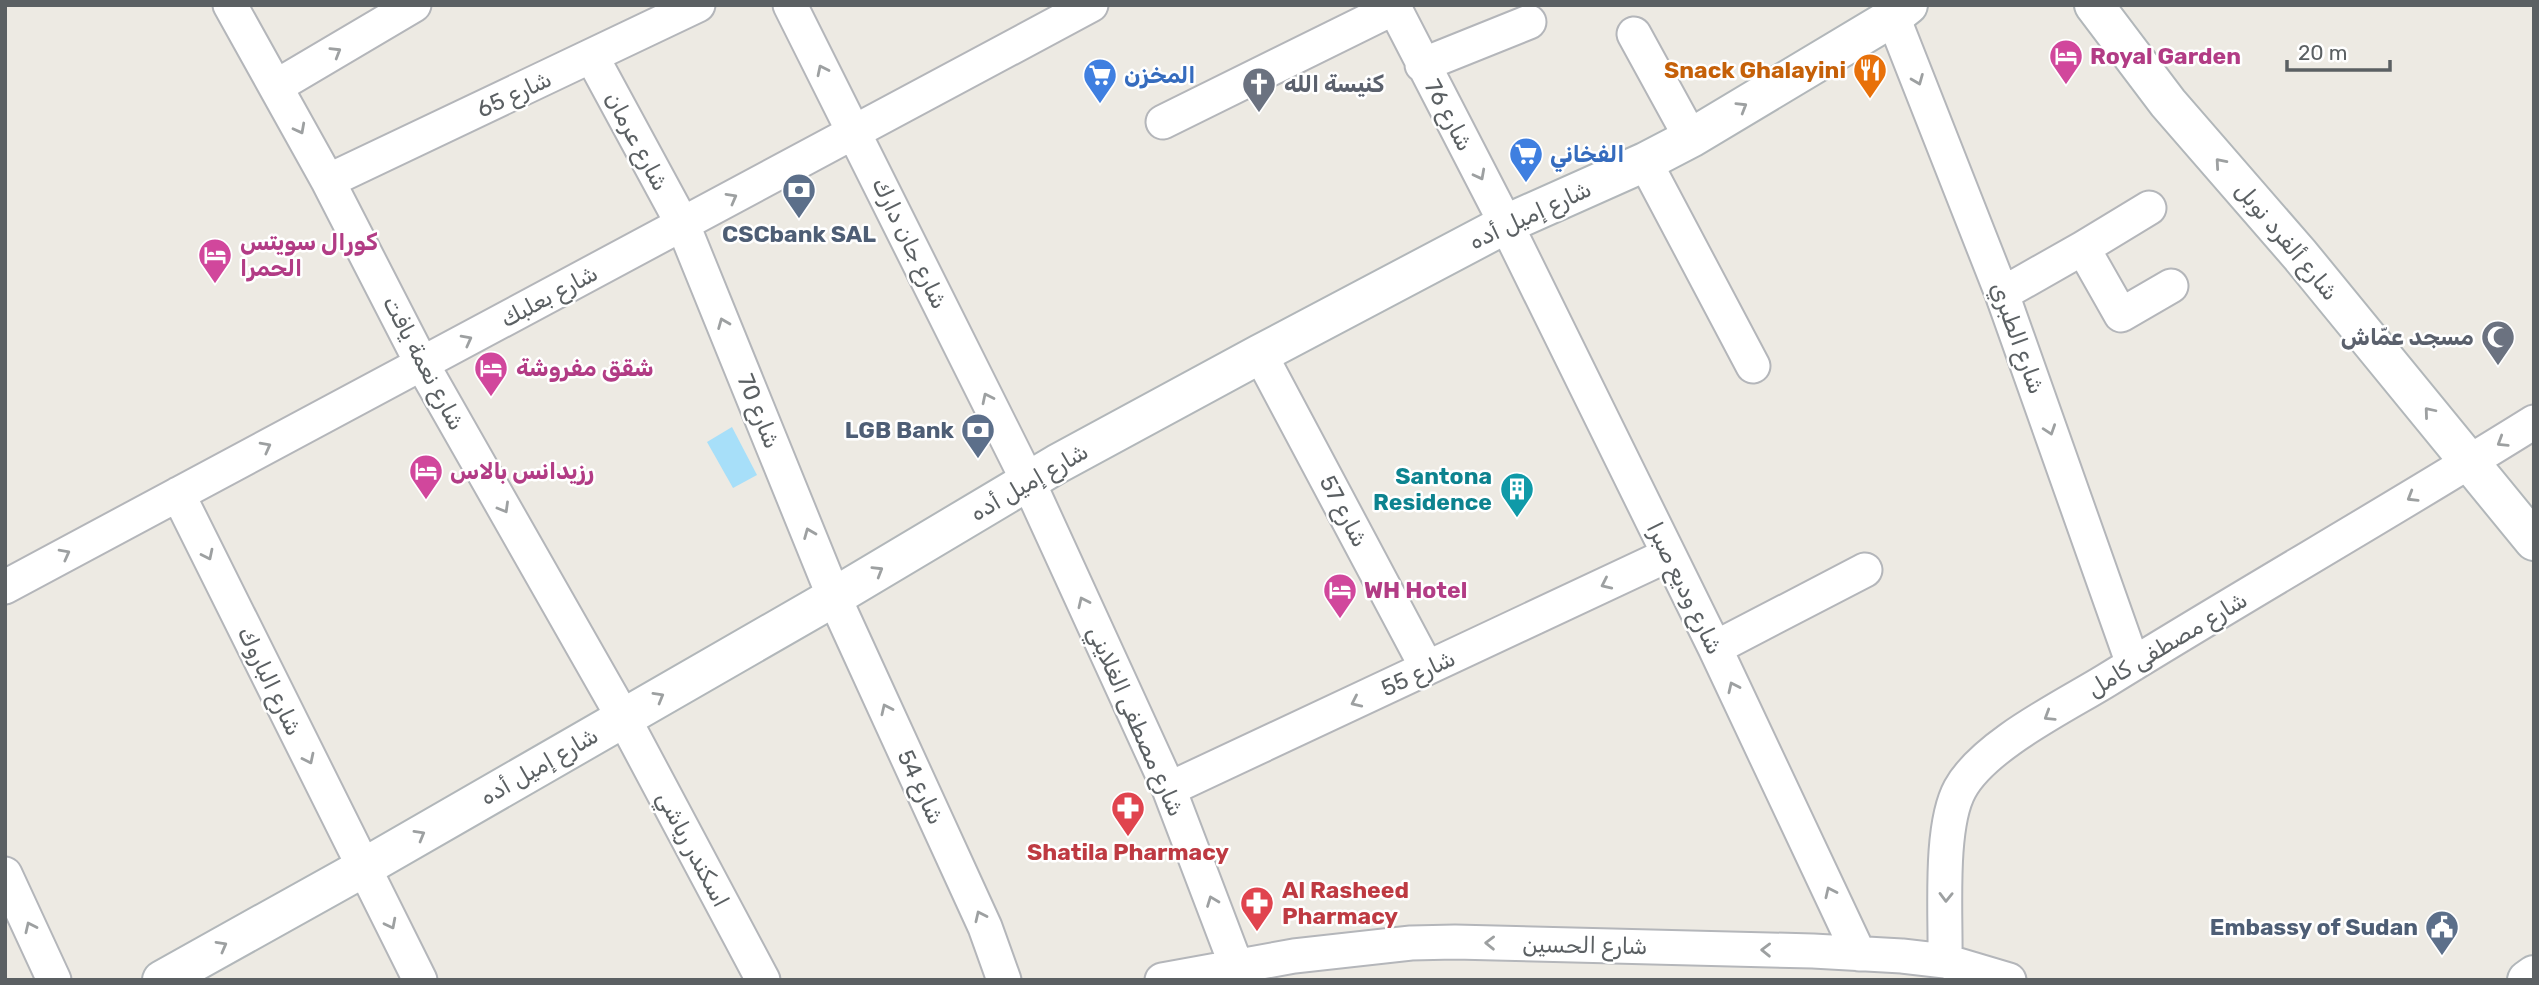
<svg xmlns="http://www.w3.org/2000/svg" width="2539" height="985" font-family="Rubik,Vazirmatn,sans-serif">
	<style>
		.water { fill: #a7dff9 }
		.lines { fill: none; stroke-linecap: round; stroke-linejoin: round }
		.street-casing { stroke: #b4b6ba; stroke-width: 37 }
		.secondary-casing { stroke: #b2b7ba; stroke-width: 42 }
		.street { stroke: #fff; stroke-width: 33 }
		.secondary { stroke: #fff; stroke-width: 38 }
		.oneway { stroke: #9da0a1 }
		.labels { text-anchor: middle; stroke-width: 5; stroke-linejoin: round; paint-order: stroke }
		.hotel-label { font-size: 23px; font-weight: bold; fill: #b23c85; stroke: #fff; text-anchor: start }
		.food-label { font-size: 23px; font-weight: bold; fill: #c56008; stroke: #fff; text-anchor: end }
		.shop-label { font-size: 23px; font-weight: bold; fill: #366cbe; stroke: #fff; text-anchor: start }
		.worship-label { font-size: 23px; font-weight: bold; fill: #5b616d; stroke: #fff; text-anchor: start }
		.street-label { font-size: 23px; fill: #5b6063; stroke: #fff }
		.service-label { font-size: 23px; font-weight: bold; fill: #4e5e75; stroke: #fff; text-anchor: end }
		.culture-label { font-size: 23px; font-weight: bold; fill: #0d838f; stroke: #fff; text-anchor: end }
		.health-label { font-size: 23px; font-weight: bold; fill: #be3a42; stroke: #fff }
	</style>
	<rect width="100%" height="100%" fill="#edeae3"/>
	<path class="water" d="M 732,427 L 757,475 L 733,488 L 707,442 Z"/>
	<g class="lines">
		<g class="street-casing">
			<path id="street" d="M 230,5 L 328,181 L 422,364 L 623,717 L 763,980
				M 790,5 L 1028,481 L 1169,789 L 1236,965
				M 1393,5 L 1506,224 L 1715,648 L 1859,954
				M 1893,17 L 2002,294 L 2133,664
				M 1634,34 L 1691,138
				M 592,57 L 683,225 L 834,597 L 985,927 L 1004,980
				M 1422,65 L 1529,22
				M 277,86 L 414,5
				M 1163,122 L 1394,8
				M 1645,162 L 1753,366
				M 328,181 L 698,5
				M 2083,248 L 2149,208
				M 2002,294 L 2083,248 L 2121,315 L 2171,286
				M 1260,354 L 1427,668
				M 178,494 L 420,980
				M 5,587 L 1091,5
				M 1715,648 L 1865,570
				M 1169,789 L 1668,555
				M 5,874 L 54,980
				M 1945,961 C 1946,915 1939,827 1960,789 C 1984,745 2065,706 2107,680 C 2249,592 2393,510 2534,422
				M 1162,980 L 1294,956 L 1411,943 L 1455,942 L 1813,951 L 1902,956 L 1945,961 L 2009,980"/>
		</g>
		<g class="secondary-casing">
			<path id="secondary" d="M 2094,5 L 2168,103 L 2300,255 L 2534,541
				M 162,980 L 363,868 L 834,597 L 1057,464 L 1260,354 L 1506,224 L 1645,162 L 1691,138 L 1893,17 L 1908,5
				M 2527,980 L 2534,975"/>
		</g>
		<use href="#street" class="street"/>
		<use href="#secondary" class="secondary"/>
	</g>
	<defs><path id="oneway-chevron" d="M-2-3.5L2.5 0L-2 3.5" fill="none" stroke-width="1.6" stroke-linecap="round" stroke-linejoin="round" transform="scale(1.75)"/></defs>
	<g class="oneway">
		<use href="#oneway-chevron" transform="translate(336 52) rotate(-31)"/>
		<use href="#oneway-chevron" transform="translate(822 70) rotate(-116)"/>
		<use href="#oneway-chevron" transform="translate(1918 80) rotate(68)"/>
		<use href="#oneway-chevron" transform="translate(1742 107) rotate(-31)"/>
		<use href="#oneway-chevron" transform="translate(300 129) rotate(62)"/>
		<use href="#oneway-chevron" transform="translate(2220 163) rotate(-131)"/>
		<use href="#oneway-chevron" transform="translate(1480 175) rotate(62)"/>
		<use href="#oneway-chevron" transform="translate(732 198) rotate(-29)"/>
		<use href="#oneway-chevron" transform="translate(723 323) rotate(-112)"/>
		<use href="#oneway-chevron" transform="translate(467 340) rotate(-28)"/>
		<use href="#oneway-chevron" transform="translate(987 398) rotate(-116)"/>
		<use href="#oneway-chevron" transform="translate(2429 412) rotate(-130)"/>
		<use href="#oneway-chevron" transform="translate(2050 430) rotate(71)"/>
		<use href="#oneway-chevron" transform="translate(2502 442) rotate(148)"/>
		<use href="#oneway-chevron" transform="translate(266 447) rotate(-28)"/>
		<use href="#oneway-chevron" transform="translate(2412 497) rotate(149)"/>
		<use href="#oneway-chevron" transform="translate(504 508) rotate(60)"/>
		<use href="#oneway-chevron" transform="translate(809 533) rotate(-112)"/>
		<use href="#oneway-chevron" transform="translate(65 554) rotate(-28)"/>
		<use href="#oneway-chevron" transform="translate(208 555) rotate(64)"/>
		<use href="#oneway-chevron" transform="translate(878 571) rotate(-31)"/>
		<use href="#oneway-chevron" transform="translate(1606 584) rotate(155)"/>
		<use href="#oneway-chevron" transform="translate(1083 602) rotate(-115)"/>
		<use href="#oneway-chevron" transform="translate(1733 687) rotate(-115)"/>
		<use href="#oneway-chevron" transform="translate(659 697) rotate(-30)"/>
		<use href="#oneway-chevron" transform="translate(1356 702) rotate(155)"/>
		<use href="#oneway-chevron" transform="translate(886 709) rotate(-115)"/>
		<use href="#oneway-chevron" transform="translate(2049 716) rotate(148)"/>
		<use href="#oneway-chevron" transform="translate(309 759) rotate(64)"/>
		<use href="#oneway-chevron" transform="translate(420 835) rotate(-30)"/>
		<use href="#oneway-chevron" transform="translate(1830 892) rotate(-115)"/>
		<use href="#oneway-chevron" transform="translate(1946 897) rotate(91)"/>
		<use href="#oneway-chevron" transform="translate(1212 901) rotate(-111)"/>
		<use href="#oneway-chevron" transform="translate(980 916) rotate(-115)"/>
		<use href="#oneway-chevron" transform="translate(391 924) rotate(63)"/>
		<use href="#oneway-chevron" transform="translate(30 927) rotate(-115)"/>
		<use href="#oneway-chevron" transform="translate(1490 943) rotate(-179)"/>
		<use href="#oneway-chevron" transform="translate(222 946) rotate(-29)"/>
		<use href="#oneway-chevron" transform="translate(1766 950) rotate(-179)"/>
	</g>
	<defs>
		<g id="hotel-pin" transform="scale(1.75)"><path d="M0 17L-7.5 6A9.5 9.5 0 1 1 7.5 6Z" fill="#d1479c" stroke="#fff"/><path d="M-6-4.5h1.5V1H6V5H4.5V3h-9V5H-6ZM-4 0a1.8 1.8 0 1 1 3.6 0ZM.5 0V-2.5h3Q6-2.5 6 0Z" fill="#fff"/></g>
		<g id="restaurant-pin" transform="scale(1.75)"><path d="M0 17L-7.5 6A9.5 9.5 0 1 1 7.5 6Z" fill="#e8710a" stroke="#fff"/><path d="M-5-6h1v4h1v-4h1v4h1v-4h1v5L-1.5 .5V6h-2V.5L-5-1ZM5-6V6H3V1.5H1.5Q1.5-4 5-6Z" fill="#fff"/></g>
		<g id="supermarket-pin" transform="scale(1.75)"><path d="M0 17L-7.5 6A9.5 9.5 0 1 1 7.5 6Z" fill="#3f7fe0" stroke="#fff"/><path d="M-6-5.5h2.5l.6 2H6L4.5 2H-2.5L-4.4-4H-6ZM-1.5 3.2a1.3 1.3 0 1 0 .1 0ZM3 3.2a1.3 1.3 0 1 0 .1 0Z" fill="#fff"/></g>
		<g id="church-pin" transform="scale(1.75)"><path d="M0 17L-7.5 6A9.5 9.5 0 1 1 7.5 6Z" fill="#6b7280" stroke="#fff"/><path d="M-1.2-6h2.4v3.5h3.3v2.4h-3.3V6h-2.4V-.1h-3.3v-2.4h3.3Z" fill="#fff"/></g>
		<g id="bank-pin" transform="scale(1.75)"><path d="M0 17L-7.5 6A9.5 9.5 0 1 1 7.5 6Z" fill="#5c6f8a" stroke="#fff"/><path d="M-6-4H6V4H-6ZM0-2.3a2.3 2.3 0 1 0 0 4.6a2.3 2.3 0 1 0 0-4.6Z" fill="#fff"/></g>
		<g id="mosque-pin" transform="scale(1.75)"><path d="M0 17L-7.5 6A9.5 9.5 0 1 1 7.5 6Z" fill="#6b7280" stroke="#fff"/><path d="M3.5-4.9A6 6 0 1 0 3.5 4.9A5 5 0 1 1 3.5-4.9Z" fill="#fff"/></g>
		<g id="building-pin" transform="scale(1.75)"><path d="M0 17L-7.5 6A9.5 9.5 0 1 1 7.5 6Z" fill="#0f9aa8" stroke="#fff"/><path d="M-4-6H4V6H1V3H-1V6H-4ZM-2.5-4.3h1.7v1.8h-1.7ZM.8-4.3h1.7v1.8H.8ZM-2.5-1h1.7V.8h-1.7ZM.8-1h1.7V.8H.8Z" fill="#fff"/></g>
		<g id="pharmacy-pin" transform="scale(1.75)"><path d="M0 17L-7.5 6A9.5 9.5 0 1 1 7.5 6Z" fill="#e0444e" stroke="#fff"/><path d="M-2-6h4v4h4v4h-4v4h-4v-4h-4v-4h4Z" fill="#fff"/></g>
		<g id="civic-pin" transform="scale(1.75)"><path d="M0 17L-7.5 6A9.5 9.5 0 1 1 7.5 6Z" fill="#5c6f8a" stroke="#fff"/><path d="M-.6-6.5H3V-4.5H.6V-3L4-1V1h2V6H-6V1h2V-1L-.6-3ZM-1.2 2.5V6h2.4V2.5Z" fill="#fff"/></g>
	</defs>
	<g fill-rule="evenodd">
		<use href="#hotel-pin" x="2066" y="56"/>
		<use href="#restaurant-pin" x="1870" y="70"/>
		<use href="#supermarket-pin" x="1100" y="75"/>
		<use href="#church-pin" x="1259" y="84"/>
		<use href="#supermarket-pin" x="1526" y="154"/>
		<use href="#bank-pin" x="799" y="190"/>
		<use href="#hotel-pin" x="215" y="255"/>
		<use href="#mosque-pin" x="2498" y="337"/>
		<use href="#hotel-pin" x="491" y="368"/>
		<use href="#bank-pin" x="978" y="430"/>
		<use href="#hotel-pin" x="426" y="471"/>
		<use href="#building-pin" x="1517" y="489"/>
		<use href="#hotel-pin" x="1340" y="590"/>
		<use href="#pharmacy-pin" x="1128" y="808"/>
		<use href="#pharmacy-pin" x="1257" y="903"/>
		<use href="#civic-pin" x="2442" y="927"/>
	</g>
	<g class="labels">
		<g class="hotel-label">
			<text x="2090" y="64">Royal Garden</text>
			<text x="240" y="250">كورال سويتس<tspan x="240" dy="26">الحمرا</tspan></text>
			<text x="516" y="376">شقق مفروشة</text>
			<text x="450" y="479">رزيدانس بالاس</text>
			<text x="1364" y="598">WH Hotel</text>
		</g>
		<g class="food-label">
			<text x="1846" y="78">Snack Ghalayini</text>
		</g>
		<g class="shop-label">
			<text x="1124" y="83">المخزن</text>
			<text x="1550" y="162">الفخاني</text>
		</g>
		<g class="worship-label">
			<text x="1284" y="92">كنيسة الله</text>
			<text x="2474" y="345" text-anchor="end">مسجد عمّاش</text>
		</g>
		<g class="street-label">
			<text transform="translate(514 94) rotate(-25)" y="8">شارع 65</text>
			<text transform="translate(1449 115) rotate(62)" y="8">شارع 76</text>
			<text transform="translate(637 141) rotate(62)" y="8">شارع عرمان</text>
			<text transform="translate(1530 215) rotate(-25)" y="8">شارع إميل أده</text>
			<text transform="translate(2287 241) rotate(50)" y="8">شارع ألفرد نوبل</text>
			<text transform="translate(910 243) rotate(64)" y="8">شارع جان دارك</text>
			<text transform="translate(549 296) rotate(-28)" y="8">شارع بعلبك</text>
			<text transform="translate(2018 338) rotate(70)" y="8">شارع الطبري</text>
			<text transform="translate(424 363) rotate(62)" y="8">شارع نعمة يافت</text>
			<text transform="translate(759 411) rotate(68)" y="8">شارع 70</text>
			<text transform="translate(1029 482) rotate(-30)" y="8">شارع إميل أده</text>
			<text transform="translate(1344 511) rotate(62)" y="8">شارع 57</text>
			<text transform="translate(1685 588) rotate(64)" y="8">شارع وديع صبرا</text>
			<text transform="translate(2167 644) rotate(-31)" y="8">شارع مصطفى كامل</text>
			<text transform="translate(1418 673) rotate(-25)" y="8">شارع 55</text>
			<text transform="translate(270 681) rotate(64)" y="8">شارع الباروك</text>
			<text transform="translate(1136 721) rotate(66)" y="8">شارع مصطفى الغلايني</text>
			<text transform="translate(539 766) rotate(-30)" y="8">شارع إميل أده</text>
			<text transform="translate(921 787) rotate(65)" y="8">شارع 54</text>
			<text transform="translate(693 849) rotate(62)" y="8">اسكندر رياشي</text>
			<text transform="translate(1585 945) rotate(1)" y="8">شارع الحسين</text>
		</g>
		<g class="service-label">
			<text x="799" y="242" text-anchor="middle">CSCbank SAL</text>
			<text x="954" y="438">LGB Bank</text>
			<text x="2418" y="935">Embassy of Sudan</text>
		</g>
		<g class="culture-label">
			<text x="1492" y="484">Santona<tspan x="1492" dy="26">Residence</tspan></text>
		</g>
		<g class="health-label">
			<text x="1128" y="860">Shatila Pharmacy</text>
			<text x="1282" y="898" text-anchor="start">Al Rasheed<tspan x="1282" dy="26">Pharmacy</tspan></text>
		</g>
	</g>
	<rect width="2539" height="985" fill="none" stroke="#5b6063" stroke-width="14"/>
	<path d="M2287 60v10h103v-10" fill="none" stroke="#5b6063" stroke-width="3.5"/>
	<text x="2298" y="60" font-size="21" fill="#5b6063" stroke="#ffffff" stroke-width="5" paint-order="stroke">20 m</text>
</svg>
